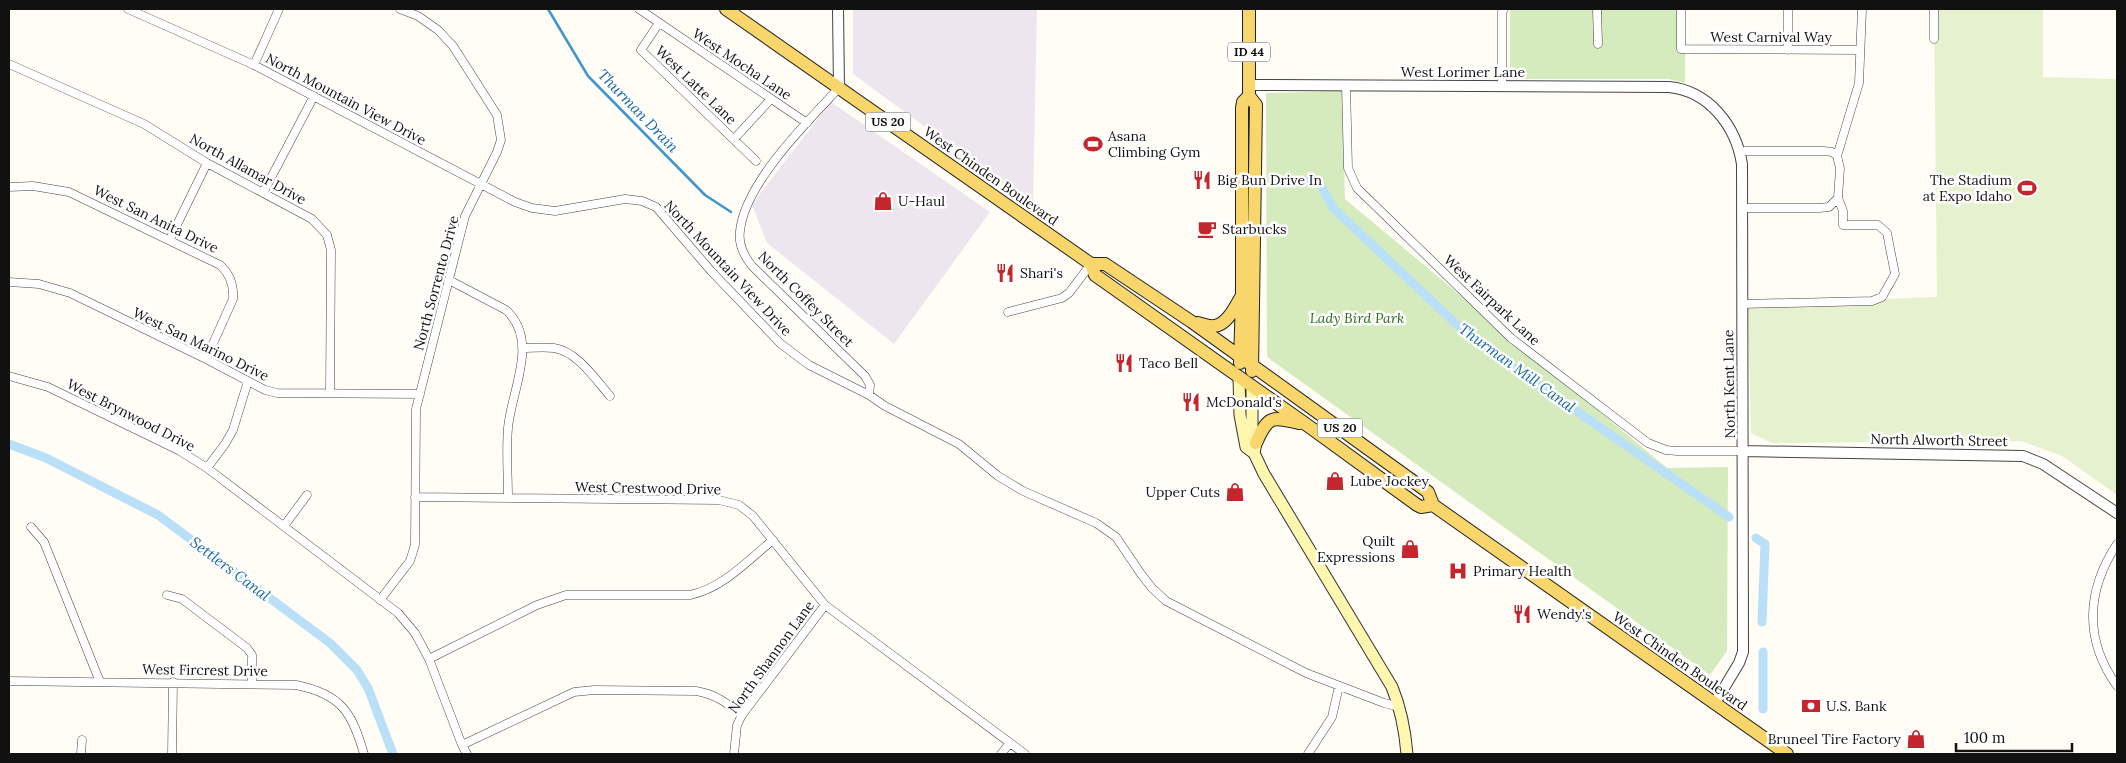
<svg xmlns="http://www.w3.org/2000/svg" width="2126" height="763" font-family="Lora,serif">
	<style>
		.industrial { fill: #eee6ef }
		.green { fill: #d5ebbd }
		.pitch { fill: #e6f2cf }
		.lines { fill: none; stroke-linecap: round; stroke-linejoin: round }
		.stream { stroke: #3f96cf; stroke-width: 2.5 }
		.canal { stroke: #b9e0f7; stroke-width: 9 }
		.minor-casing { stroke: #444; stroke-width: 9 }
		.tertiary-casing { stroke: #444; stroke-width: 12 }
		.secondary-casing { stroke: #333; stroke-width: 13 }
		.primary-casing { stroke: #222; stroke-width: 14 }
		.minor { stroke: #fff; stroke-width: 8 }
		.tertiary { stroke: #fff; stroke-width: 10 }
		.secondary { stroke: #fff6b0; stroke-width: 11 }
		.primary { stroke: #f9d66b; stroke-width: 12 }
		.labels { text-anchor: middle; stroke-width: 5; stroke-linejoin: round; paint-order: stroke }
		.shield { fill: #fff; stroke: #585858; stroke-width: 1 }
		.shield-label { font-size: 12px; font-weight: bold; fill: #111 }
		.street-label { font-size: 14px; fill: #111; stroke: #fff }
		.poi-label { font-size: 14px; fill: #111; stroke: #fff; text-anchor: start }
		.park-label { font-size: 14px; font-style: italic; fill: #2f6b1f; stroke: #fff }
		.water-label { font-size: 15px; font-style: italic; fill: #1768a6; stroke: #fff }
	</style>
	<rect width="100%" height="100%" fill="#fffdf5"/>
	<path class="industrial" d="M 853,9 L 1037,9 L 1033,206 L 853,74 Z
		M 831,102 L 990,212 L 894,344 L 767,243 L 752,204 Z"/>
	<path class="green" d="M 1510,9 L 1685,9 L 1685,83 L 1669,79 L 1510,79 Z
		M 1342,91 L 1345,199 L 1667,468 L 1728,467 L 1727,651 L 1710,675 L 1267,357 L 1266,93 Z"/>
	<path class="pitch" d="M 1934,9 L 2043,9 L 2043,77 L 2117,79 L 2117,495 L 2062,456 L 2021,441 L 1772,443 L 1751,433 L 1748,304 L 1937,297 Z"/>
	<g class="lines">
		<path class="stream" d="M 548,9 L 588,76 L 705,195 L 731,212"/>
		<path class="canal" d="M 1274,180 L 1318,181 L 1334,209 L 1470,337 L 1729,517
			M 9,444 L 46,458 L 158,515 L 330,643 L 357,670 L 368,688 L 393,754
			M 1756,538 L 1765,544 L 1762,622
			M 1763,652 L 1763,709"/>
		<g class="minor-casing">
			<path id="minor" d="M 128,9 L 254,65 L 515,202 L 532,208 L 555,211 L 625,199 L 642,201 L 656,207 L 711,271 L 781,344 L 809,365 L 869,395 L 885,406 L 959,444 L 998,476 L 1023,491 L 1096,523 L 1116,537 L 1141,574 L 1152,588 L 1166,601 L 1306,673 L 1384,703 L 1400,707
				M 639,9 L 807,123
				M 1597,9 L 1598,44
				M 1681,9 L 1681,49 L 1860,50
				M 659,23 L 641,50 L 756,161
				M 1934,39 L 1934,9
				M 1788,50 L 1788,9
				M 9,64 L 144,124 L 207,163 L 312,219 L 327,235 L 331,250 L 330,393
				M 254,65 L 279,9
				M 1346,85 L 1348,168 L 1357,188 L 1511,338 L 1648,443 L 1666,450 L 1677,451 L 1743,451
				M 1502,86 L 1502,12 L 1504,9
				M 839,88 C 807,122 745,183 740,231 C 738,245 744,256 752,266 L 865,376 L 870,385 L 869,395
				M 734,139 L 771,99
				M 1740,151 L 1824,151 L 1832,152 L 1837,156
				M 9,187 L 33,186 L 69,192 L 220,265 C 230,274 234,285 233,299 L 206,359
				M 263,193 L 314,96
				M 1742,208 L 1819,208 L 1829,207 L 1838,198
				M 170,239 L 207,163
				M 449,280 L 506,310 C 540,341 511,391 508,428 C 506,451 508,475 508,498
				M 9,282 L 39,284 L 70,293 L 206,359 L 265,390 L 277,393 L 420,394
				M 1742,304 L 1872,301 L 1882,297 L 1895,274 L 1887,233 L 1878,225 L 1843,225 L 1843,211 L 1838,198 L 1840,168 L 1837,156 L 1859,83 L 1862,9
				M 1008,312 L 1062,298 L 1069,293 L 1091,264
				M 522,348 C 532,348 543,347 554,348 C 578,352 595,379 610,396
				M 9,376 L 48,387 L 180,451 L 207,468 L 398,613 L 415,633 L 429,659 L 462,745 L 467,754
				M 207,468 L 225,444 L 233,430 L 248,381
				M 415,497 L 719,500 L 739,505 L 753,516 L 825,605 L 1025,754
				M 284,526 L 307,495
				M 31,527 L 44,542 L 100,682
				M 2117,544 C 2086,591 2084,640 2117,686
				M 167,595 L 182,599 L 247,648 L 252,655 L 252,683
				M 380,600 L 410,561 L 415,545 L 416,409 L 465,216 L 497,152 L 501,140 L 497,115 L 453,46 L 438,30 L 418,16 L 400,9
				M 429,659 L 537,605 L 566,595 L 690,595 C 723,588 747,561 773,540
				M 9,681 L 296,685 C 341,694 352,712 364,754
				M 462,745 L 574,692 L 594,690 L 696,691 C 715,694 727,703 742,715
				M 81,754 L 82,740
				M 172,754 L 173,682
				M 734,754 L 737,725 L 742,715 L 825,605
				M 1001,754 L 1009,744
				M 1308,754 L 1332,717 L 1339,686"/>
		</g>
		<g class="tertiary-casing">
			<path id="tertiary" d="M 838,9 L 839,88
				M 1249,85 L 1669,87 C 1709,91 1736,126 1742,164 L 1743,652 L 1739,663 L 1715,703
				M 1743,451 L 2023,456 L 2043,464 L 2117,513"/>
		</g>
		<g class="secondary-casing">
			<path id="secondary" d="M 1239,377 L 1240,415 L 1246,447 L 1254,453
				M 1252,386 L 1252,428 L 1256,443 L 1254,453 L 1264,474 L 1392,687 C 1401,709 1405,730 1407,754"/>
		</g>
		<g class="primary-casing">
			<path id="primary" d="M 726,9 L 1091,264 L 1105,264 L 1192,322 L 1428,492 L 1433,505 L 1787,754
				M 1249,9 L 1249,96 L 1256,105 L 1252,371
				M 1091,264 L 1095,275 L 1307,425 L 1417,505 L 1421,507 L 1433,505
				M 1198,323 C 1202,324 1209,327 1214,326 C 1227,325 1235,307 1241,297
				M 1240,363 L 1242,295 L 1242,108 L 1243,102 L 1249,96
				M 1256,443 C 1268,416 1271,416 1299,423"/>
		</g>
		<use href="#minor" class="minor"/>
		<use href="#tertiary" class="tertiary"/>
		<use href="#secondary" class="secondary"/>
		<use href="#primary" class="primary"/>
	</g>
	<defs>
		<g id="stadium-bare" transform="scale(1.5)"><path d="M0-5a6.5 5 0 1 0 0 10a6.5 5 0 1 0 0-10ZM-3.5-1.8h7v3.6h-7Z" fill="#c4262e" stroke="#fff" stroke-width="2.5" paint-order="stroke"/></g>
		<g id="restaurant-bare" transform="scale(1.5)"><path d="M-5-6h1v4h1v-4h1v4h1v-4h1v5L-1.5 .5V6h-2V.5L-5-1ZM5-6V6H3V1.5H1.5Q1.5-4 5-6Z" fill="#c4262e" stroke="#fff" stroke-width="2.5" paint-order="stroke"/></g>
		<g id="shop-bare" transform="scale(1.5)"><path d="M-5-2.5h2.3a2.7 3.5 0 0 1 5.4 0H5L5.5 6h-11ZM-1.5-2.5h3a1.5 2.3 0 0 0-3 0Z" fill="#c4262e" stroke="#fff" stroke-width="2.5" paint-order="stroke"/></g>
		<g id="cafe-bare" transform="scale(1.5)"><path d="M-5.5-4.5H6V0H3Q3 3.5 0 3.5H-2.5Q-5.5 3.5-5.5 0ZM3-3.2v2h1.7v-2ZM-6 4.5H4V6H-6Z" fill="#c4262e" stroke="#fff" stroke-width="2.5" paint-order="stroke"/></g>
		<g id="hospital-bare" transform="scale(1.5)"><path d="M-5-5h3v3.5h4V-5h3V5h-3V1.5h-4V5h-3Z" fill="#c4262e" stroke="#fff" stroke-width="2.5" paint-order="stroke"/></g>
		<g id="bank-bare" transform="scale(1.5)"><path d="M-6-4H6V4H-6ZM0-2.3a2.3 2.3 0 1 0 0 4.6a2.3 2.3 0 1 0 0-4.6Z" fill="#c4262e" stroke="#fff" stroke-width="2.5" paint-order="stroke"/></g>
	</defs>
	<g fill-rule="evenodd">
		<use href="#stadium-bare" x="1093" y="144"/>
		<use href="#restaurant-bare" x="1202" y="180"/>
		<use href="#stadium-bare" x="2027" y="188"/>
		<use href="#shop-bare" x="883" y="201"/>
		<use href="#cafe-bare" x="1207" y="229"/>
		<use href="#restaurant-bare" x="1005" y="273"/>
		<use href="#restaurant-bare" x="1124" y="363"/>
		<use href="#restaurant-bare" x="1191" y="402"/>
		<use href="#shop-bare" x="1335" y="481"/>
		<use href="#shop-bare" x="1235" y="492"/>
		<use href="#shop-bare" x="1410" y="549"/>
		<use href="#hospital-bare" x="1458" y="571"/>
		<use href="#restaurant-bare" x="1522" y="614"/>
		<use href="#bank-bare" x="1811" y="706"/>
		<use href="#shop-bare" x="1916" y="739"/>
	</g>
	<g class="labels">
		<g class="shield">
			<rect x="1228" y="42.5" width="42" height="19" rx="4"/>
			<rect x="865.5" y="112.5" width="45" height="19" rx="4"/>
			<rect x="1317.5" y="418.5" width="45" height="19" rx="4"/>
		</g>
		<g class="shield-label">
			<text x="1249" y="56">ID 44</text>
			<text x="888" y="126">US 20</text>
			<text x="1340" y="432">US 20</text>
		</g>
		<g class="street-label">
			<text x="1771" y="42">West Carnival Way</text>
			<text transform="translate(742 64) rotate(34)" y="5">West Mocha Lane</text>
			<text x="1463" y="77">West Lorimer Lane</text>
			<text transform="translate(696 85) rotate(44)" y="5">West Latte Lane</text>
			<text transform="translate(346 99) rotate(28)" y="5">North Mountain View Drive</text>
			<text transform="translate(248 169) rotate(29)" y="5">North Allamar Drive</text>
			<text transform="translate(991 176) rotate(35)" y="5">West Chinden Boulevard</text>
			<text transform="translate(156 219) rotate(26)" y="5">West San Anita Drive</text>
			<text transform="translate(728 268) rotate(47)" y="5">North Mountain View Drive</text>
			<text transform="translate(436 283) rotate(-75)" y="5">North Sorrento Drive</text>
			<text transform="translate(806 299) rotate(45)" y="5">North Coffey Street</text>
			<text transform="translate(1492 300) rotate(43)" y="5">West Fairpark Lane</text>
			<text transform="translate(201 344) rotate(26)" y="5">West San Marino Drive</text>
			<text transform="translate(1729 384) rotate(-91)" y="5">North Kent Lane</text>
			<text transform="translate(131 415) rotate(27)" y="5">West Brynwood Drive</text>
			<text transform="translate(1939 440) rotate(1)" y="5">North Alworth Street</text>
			<text transform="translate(648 488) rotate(1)" y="5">West Crestwood Drive</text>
			<text transform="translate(771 657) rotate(-54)" y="5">North Shannon Lane</text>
			<text transform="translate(1680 661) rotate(35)" y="5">West Chinden Boulevard</text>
			<text transform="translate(205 670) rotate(1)" y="5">West Fircrest Drive</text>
		</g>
		<g class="poi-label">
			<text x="1108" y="141">Asana<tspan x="1108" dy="16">Climbing Gym</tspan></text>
			<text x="1217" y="185">Big Bun Drive In</text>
			<text x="2012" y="185" text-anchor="end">The Stadium<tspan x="2012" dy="16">at Expo Idaho</tspan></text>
			<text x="898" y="206">U-Haul</text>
			<text x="1222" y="234">Starbucks</text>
			<text x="1020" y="278">Shari's</text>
			<text x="1139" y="368">Taco Bell</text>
			<text x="1206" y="407">McDonald's</text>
			<text x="1350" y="486">Lube Jockey</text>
			<text x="1220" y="497" text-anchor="end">Upper Cuts</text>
			<text x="1395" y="546" text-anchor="end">Quilt<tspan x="1395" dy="16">Expressions</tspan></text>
			<text x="1473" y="576">Primary Health</text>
			<text x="1537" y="619">Wendy's</text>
			<text x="1826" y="711">U.S. Bank</text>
			<text x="1901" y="744" text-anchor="end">Bruneel Tire Factory</text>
		</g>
		<g class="park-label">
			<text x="1357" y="323">Lady Bird Park</text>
		</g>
		<g class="water-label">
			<text transform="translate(638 111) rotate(46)" y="5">Thurman Drain</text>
			<text transform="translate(1517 368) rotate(36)" y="5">Thurman Mill Canal</text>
			<text transform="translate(230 569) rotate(37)" y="5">Settlers Canal</text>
		</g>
	</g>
	<rect width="2126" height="763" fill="none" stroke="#111111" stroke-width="20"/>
	<path d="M1956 743v8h116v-8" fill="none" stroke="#111111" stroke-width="2.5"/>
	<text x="1964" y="743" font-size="15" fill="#111111" stroke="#ffffff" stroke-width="4" paint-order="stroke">100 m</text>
</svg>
